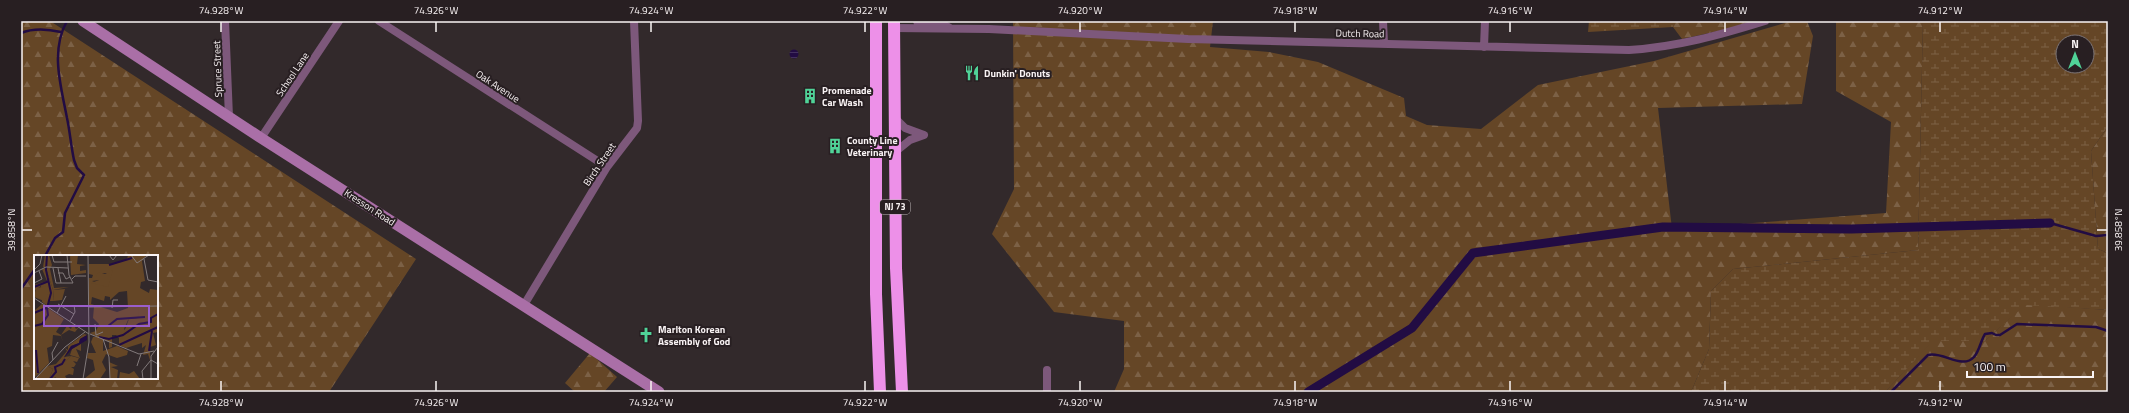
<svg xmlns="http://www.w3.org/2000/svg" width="2129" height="413" font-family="'Titillium Web',sans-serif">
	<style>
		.forest { fill: url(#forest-firs); fill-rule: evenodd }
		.wetland { fill: url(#wetland-marsh); fill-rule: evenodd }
		.water { fill: url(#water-rules) }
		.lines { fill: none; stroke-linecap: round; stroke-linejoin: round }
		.stream { stroke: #220c43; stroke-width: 2.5 }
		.canal { stroke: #220c43; stroke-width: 9 }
		.street { stroke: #7d587b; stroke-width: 8 }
		.secondary { stroke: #aa6fa7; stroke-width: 11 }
		.highway { stroke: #ed90e8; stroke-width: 12 }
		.ticks { fill: none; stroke: #f9f3f4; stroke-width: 1.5 }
		.labels { text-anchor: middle; stroke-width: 4; stroke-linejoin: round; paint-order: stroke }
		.shield { fill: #281f22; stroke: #bab3b5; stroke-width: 1 }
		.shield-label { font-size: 9px; font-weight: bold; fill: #f9f3f4 }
		.street-label { font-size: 10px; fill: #f9f3f4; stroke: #281f22 }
		.poi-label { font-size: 10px; font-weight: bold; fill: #f9f3f4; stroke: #281f22; text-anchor: start }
		.inset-river { fill: none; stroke: #220c43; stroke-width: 2 }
		.inset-road { fill: none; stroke: #827a7b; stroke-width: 1 }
		.view { fill: #9a5ecc; fill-opacity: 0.15; stroke: #9a5ecc; stroke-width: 2 }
		.inset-edge { fill: none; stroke: #f9f3f4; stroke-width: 2 }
		.neatline { fill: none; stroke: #f9f3f4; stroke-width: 1.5 }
		.ticks-label { font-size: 10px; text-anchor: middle; fill: #f9f3f4 }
	</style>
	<defs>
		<pattern id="forest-firs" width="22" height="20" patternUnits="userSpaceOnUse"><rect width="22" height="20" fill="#654626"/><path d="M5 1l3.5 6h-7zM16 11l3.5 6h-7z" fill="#7c6146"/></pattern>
		<pattern id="wetland-marsh" width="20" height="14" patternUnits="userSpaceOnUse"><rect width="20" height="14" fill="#654626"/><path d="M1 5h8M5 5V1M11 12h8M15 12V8" fill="none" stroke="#7c6146"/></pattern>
		<pattern id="water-rules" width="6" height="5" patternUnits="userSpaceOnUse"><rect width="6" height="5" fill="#220c43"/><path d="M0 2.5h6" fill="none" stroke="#43305f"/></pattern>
	</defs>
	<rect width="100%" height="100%" fill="#32292b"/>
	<path class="forest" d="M 21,21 L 50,21 L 416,259 L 329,392 L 21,392 ZM 35,256 L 157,256 L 157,378 L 35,378 Z
		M 1013,21 L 1213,21 L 1210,47 L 1269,52 L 1318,62 L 1404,98 L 1406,116 L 1427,125 L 1481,129 L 1538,85 L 1654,61 L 1792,21 L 1807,21 L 1813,36 L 1802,104 L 1658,108 L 1672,229 L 1886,213 L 1891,122 L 1836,91 L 1836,21 L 1923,21 L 1918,250 L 1733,269 L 1711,291 L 1709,349 L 1691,392 L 1114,392 L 1124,369 L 1124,321 L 1054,312 L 992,234 L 1014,189 Z
		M 1673,21 L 1763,21 L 1682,39 L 1673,27 Z
		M 2108,126 L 2108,253 L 2098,249 L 2091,151 Z
		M 2025,304 L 2108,310 L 2108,392 L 1885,392 L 1933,340 L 1985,341 Z
		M 590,353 L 617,377 L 604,392 L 575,392 L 565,383 Z"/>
	<path class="wetland" d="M 1589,21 L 1673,21 L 1673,27 L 1588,32 Z
		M 1923,21 L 2108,21 L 2108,126 L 2091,151 L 2098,249 L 2108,253 L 2108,310 L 2025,305 L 1985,341 L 1933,341 L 1885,392 L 1691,392 L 1709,349 L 1711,291 L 1733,269 L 1918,250 ZM 2063,42 L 2087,42 L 2087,66 L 2063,66 Z"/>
	<path class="water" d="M789.5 54a4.5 4.5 0 1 1 9 0a4.5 4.5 0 1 1-9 0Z"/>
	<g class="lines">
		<path class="stream" d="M 21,33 C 33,28 48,29 61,32
			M 2050,223 L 2096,236 L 2108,235
			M 45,256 L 55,238 L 63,232 L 65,213 L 84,175 L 77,168 L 74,160 C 71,146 70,132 67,118 C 61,86 50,51 67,21
			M 21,289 L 35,269
			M 1891,392 L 1928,355 C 1943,351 1962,370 1974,357 C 1979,352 1981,340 1985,334 L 1992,333 L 1996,335 L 2000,335 L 2017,324 L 2096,327 L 2108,331"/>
		<path class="canal" d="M 1308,392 L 1412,328 L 1473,253 L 1663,227 L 1851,229 L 2050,223"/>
		<path class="street" d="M 225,21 L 229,117
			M 379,21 L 607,167
			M 917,21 L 939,22 L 950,28
			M 1383,21 L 1384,44
			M 894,28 L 989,29 L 1188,39 L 1629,50 C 1677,47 1720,35 1765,21
			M 1484,47 L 1485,21
			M 895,118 L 905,128 L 924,135 L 910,140 L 895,152
			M 261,138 L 339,21
			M 524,305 L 607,167 L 637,128 L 638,121 L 634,21
			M 1047,370 L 1047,392"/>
		<path class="secondary" d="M 83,21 L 261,138 L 659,392"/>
		<path class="highway" d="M 876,21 L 876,294 L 880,392
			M 894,21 L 896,268 L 902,392"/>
	</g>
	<path class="ticks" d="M 221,22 L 221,32M 436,22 L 436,32M 651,22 L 651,32M 865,22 L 865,32M 1080,22 L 1080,32M 1295,22 L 1295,32M 1510,22 L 1510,32M 1725,22 L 1725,32M 1940,22 L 1940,32M 22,230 L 32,230M 2097,230 L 2107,230M 221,381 L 221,391M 436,381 L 436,391M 651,381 L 651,391M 865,381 L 865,391M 1080,381 L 1080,391M 1295,381 L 1295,391M 1510,381 L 1510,391M 1725,381 L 1725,391M 1940,381 L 1940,391"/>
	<defs>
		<g id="restaurant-bare" transform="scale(1.2)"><path d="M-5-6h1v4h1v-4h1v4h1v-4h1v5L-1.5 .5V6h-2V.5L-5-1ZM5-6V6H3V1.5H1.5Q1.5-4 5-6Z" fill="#50d398" stroke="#281f22" stroke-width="2.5" paint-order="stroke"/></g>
		<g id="building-bare" transform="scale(1.2)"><path d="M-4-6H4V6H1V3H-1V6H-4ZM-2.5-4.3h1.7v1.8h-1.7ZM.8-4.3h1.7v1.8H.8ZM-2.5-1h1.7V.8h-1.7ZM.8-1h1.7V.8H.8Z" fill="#50d398" stroke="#281f22" stroke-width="2.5" paint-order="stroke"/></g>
		<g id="church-bare" transform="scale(1.2)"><path d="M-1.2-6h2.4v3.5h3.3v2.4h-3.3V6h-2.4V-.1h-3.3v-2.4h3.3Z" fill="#50d398" stroke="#281f22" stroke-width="2.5" paint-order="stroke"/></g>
	</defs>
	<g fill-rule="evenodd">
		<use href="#restaurant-bare" x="972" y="73"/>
		<use href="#building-bare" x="810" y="96"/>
		<use href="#building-bare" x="835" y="146"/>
		<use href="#church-bare" x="646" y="335"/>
	</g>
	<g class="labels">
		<rect class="shield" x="880" y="200" width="30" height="14" rx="3"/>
		<g class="shield-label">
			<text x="895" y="210">NJ 73</text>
		</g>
		<g class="street-label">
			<text transform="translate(1360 33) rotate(1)" y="4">Dutch Road</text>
			<text transform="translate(217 69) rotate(-92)" y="4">Spruce Street</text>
			<text transform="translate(292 74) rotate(-56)" y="4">School Lane</text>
			<text transform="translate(498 86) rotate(33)" y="4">Oak Avenue</text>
			<text transform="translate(599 164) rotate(-56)" y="4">Birch Street</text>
			<text transform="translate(370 207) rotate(33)" y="4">Kresson Road</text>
		</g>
		<g class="poi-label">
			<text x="984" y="77">Dunkin' Donuts</text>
			<text x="822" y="94">Promenade<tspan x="822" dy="12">Car Wash</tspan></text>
			<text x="847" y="144">County Line<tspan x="847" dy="12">Veterinary</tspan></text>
			<text x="658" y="333">Marlton Korean<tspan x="658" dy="12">Assembly of God</tspan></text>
		</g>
	</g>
	<g transform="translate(34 255)">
		<rect width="124" height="124" fill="#32292b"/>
		<path d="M 13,111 L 19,114 L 15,124 L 1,124 Z" fill="#654626"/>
		<path d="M 36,0 L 44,0 L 43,9 L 52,10 L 46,11 L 46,16 L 52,15 L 52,18 L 37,20 ZM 94,0 L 112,1 L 108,6 L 111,26 L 107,27 L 106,33 L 115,38 L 116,34 L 124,35 L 124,77 L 119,78 L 122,90 L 116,92 L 116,105 L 114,99 L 109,100 L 112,90 L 108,93 L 108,88 L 92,93 L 85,90 L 85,83 L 82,80 L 78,80 L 78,92 L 75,93 L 75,87 L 69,84 L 69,96 L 83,91 L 94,96 L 93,100 L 83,103 L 72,99 L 68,107 L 72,115 L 66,124 L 50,124 L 61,115 L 59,105 L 53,103 L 54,98 L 62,98 L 57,87 L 59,82 L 63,82 L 56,78 L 62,76 L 65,69 L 59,63 L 60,52 L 55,52 L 55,23 L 58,23 L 59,20 L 55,19 L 55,9 L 77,9 L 93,5 ZM 68,18 L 75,18 L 69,30 L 58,26 L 65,25 ZM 93,36 L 94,53 L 83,57 L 57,49 L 58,42 L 70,46 L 71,41 L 76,42 L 76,45 L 85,37 ZM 113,59 L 114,66 L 105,68 L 94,78 L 90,74 L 94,65 ZM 12,13 L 19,35 L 20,46 L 15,46 L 15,52 L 8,47 L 7,31 L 0,36 L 0,30 L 13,26 L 8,14 ZM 8,49 L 30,64 L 22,77 L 27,80 L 33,71 L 37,74 L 39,69 L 42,74 L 45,72 L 41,77 L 35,75 L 27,80 L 29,87 L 27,81 L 19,80 L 18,91 L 13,93 L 15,108 L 0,123 L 0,56 ZM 50,79 L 53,80 L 46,84 L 45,88 L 37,91 L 30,102 L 37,101 L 23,115 L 24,122 L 15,124 L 19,114 L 13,111 L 22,109 L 33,96 L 31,93 L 34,95 L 34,91 ZM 75,107 L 84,111 L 77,112 L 84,115 L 83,124 L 76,124 ZM 100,116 L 106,124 L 85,124 L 86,117 L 95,119 Z" fill="#654626" fill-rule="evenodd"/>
		<path d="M 11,0 L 15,0 L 18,10 L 16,14 L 20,33 L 35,32 L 19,35 L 12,13 L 9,12 ZM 79,15 L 74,32 L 57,28 L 65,25 L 62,21 L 65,17 L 71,19 ZM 105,50 L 114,51 L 116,66 L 105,68 L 94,78 L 90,77 L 95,64 L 104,63 ZM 47,89 L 47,96 L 42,94 L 46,103 L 36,100 L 38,94 Z" fill="#654626"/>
		<path d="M 15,31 L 15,37 L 10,46 L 0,42 L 2,33 ZM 31,34 L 28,45 L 20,46 L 19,35 ZM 37,101 L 45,103 L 43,107 L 39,106 L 42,109 L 40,112 L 37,112 L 40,114 L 39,120 L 35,119 L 31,121 L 33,124 L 22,124 L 22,115 Z" fill="#654626"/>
		<path d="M 53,80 L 53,85 L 38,94 L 30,103 L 37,91 L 45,88 L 46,84 Z" fill="#220c43"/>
		<path class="inset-river" d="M 75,10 L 98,3M 0,32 L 15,26M 0,58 L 12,53M 0,71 L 8,69 L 14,60 L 13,53 L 17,38 L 12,15 L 13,0M 69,71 L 74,71 L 83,64 L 111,62M 65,82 L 75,84 L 89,80 L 105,69 L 117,67 L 117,63 L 124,59M 85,90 L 124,72M 2,95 L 4,118M 115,96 L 118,76M 16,124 L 22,117 L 21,112 L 28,109 L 31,104"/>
		<path class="inset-road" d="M 18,0 L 20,7 L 38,7M 75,0 L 79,5 L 83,0M 97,0 L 103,8 L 115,0M 110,4 L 114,25 L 124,27M 19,13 L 22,28 L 27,28M 24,13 L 27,28 L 39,28 L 35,20 L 33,0M 0,15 L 6,9 L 8,0M 0,18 L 12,12 L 34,13M 24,18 L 29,18 L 32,24 L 36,22M 38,24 L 41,21 L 52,21M 0,28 L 8,24 L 5,16M 0,43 L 55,79M 24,49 L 40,59M 54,52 L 124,51M 78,53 L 79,45 L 84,45M 23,58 L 32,41M 36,66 L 41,57 L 40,50M 61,69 L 62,80 L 69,77M 56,79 L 105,99 L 120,96M 69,84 L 75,102 L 76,124M 19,105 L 18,98 L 24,87M 103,111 L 107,99M 1,124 L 31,92 L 51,77M 49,124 L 55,87 L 54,0M 109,124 L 108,116 L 117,105 L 124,109M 117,124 L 117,101 L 124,92"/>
		<path class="view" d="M 10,51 L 115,51 L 115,71 L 10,71 Z"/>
		<rect width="124" height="124" class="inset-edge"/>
	</g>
	<rect width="2129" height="413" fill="none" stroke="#281f22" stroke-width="44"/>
	<g transform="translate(2075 54)"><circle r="19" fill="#281f22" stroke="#7c7476"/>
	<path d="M0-3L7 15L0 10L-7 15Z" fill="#50d398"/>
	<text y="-6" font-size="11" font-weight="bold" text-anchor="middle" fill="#f9f3f4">N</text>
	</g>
	<path d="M1967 371v6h126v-6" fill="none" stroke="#f9f3f4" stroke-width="2"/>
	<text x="1973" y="371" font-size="12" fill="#f9f3f4" stroke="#281f22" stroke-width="3" paint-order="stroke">100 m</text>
	<rect x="22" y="22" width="2085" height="369" class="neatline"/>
	<g class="ticks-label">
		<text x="221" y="14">74.928°W</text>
		<text x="436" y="14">74.926°W</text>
		<text x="651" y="14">74.924°W</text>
		<text x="865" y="14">74.922°W</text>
		<text x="1080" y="14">74.920°W</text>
		<text x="1295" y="14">74.918°W</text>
		<text x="1510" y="14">74.916°W</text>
		<text x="1725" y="14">74.914°W</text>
		<text x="1940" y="14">74.912°W</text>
		<text transform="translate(11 230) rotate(-90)" y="4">39.858°N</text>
		<text transform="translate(2118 230) rotate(-90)" y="4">39.858°N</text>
		<text x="221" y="406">74.928°W</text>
		<text x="436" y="406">74.926°W</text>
		<text x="651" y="406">74.924°W</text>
		<text x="865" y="406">74.922°W</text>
		<text x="1080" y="406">74.920°W</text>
		<text x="1295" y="406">74.918°W</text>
		<text x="1510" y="406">74.916°W</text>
		<text x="1725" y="406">74.914°W</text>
		<text x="1940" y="406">74.912°W</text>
	</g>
</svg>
